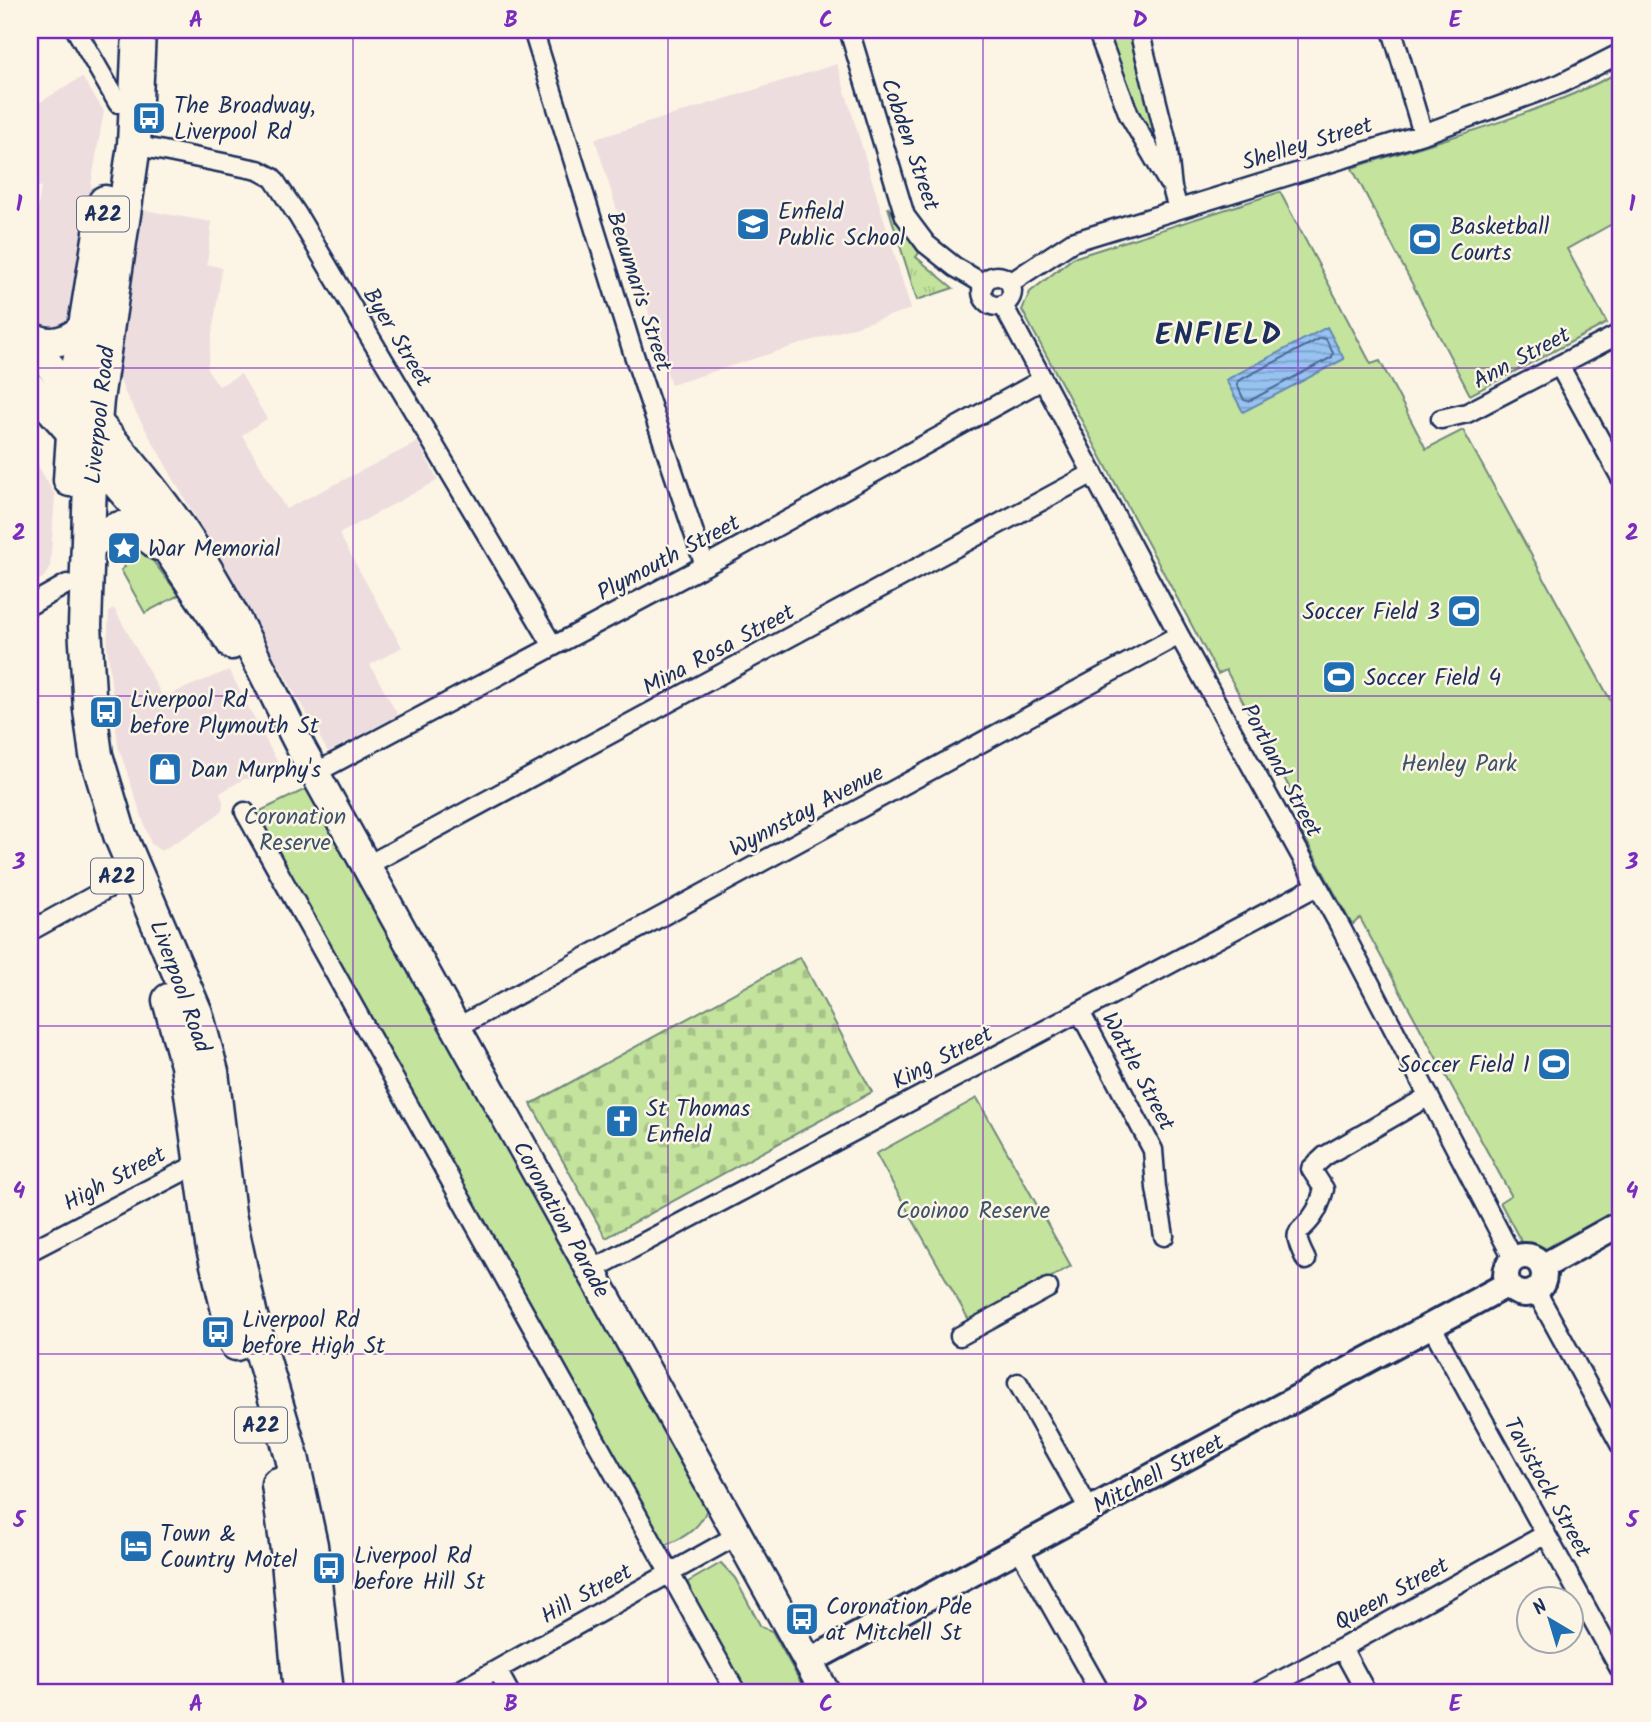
<svg xmlns="http://www.w3.org/2000/svg" width="1651" height="1722" font-family="Kalam,sans-serif">
	<style>
		.built { fill: #eeddde }
		.grass { fill: url(#grass-tufts); stroke: #70897d; stroke-width: 2 }
		.cemetery { fill: url(#cemetery-stones); stroke: #70897d; stroke-width: 2 }
		.green { fill: #c4e39c; stroke: #70897d; stroke-width: 2 }
		.water { fill: url(#water-rules); stroke: #6588b6; stroke-width: 2 }
		.lines { fill: none; stroke-linecap: round; stroke-linejoin: round }
		.shore { stroke: #4d6a99; stroke-width: 2 }
		.street-casing { stroke: #1b2f5e; stroke-width: 23 }
		.secondary-casing { stroke: #1b2f5e; stroke-width: 30 }
		.primary-casing { stroke: #1b2f5e; stroke-width: 33 }
		.highway-casing { stroke: #1b2f5e; stroke-width: 37 }
		.street { stroke: #fcf5e5; stroke-width: 18 }
		.secondary { stroke: #fcf5e5; stroke-width: 24 }
		.primary { stroke: #fcf5e5; stroke-width: 28 }
		.highway { stroke: #fcf5e5; stroke-width: 32 }
		.grid { fill: none; stroke: #7b2cbf; stroke-width: 2; stroke-opacity: 0.55 }
		.labels { text-anchor: middle; stroke-width: 5; stroke-linejoin: round; paint-order: stroke }
		.shield { fill: #fcf5e5; stroke: #5e6a86; stroke-width: 2 }
		.shield-label { font-size: 21px; font-weight: bold; fill: #1b2f5e }
		.poi-label { font-size: 23px; fill: #1b2f5e; stroke: #fcf5e5; text-anchor: start }
		.street-label { font-size: 23px; fill: #1b2f5e; stroke: #fcf5e5 }
		.park-label { font-size: 23px; fill: #3d536a; stroke: #fcf5e5 }
		.district-label { font-size: 30px; font-weight: bold; letter-spacing: 2px; fill: #1b2f5e; stroke: #fcf5e5 }
		.neatline { fill: none; stroke: #7b2cbf; stroke-width: 2.5 }
		.grid-label { font-size: 23px; text-anchor: middle; font-weight: bold; fill: #7b2cbf }
	</style>
	<defs>
		<pattern id="grass-tufts" width="24" height="20" patternUnits="userSpaceOnUse" patternTransform="scale(1.75)"><rect width="24" height="20" fill="#c4e39c"/><path d="M3 7l-1-3M5 7V3M7 7l1-3M15 17l-1-3M17 17v-4M19 17l1-3" fill="none" stroke="#a8c389"/></pattern>
		<pattern id="cemetery-stones" width="16" height="16" patternUnits="userSpaceOnUse" patternTransform="scale(1.75)"><rect width="16" height="16" fill="#c4e39c"/><path d="M2 7V4a2 2 0 0 1 4 0v3zM10 15v-3a2 2 0 0 1 4 0v3z" fill="#a8c389"/></pattern>
		<pattern id="water-rules" width="6" height="5" patternUnits="userSpaceOnUse" patternTransform="scale(1.75)"><rect width="6" height="5" fill="#97c3f1"/><path d="M0 2.5h6" fill="none" stroke="#7a9fc6"/></pattern>
	</defs>
	<rect width="100%" height="100%" fill="#fcf5e5"/>
	<filter id="ink" filterUnits="userSpaceOnUse"><feTurbulence type="fractalNoise" baseFrequency=".0143" numOctaves="2"/><feDisplacementMap in="SourceGraphic" scale="14" xChannelSelector="R" yChannelSelector="G"/><feConvolveMatrix kernelMatrix="1 2 1 2 8 2 1 2 1" color-interpolation-filters="sRGB"/></filter>
	<g filter="url(#ink)">
		<path class="built" d="M 837,64 L 911,309 L 671,385 L 595,139 Z
			M 82,77 L 104,111 L 66,330 L 44,327 L 30,307 L 30,236 L 33,236 L 41,187 L 31,185 L 37,150 L 30,139 L 30,108 Z
			M 143,210 L 212,222 L 207,264 L 222,268 L 207,369 L 219,386 L 241,374 L 267,419 L 242,435 L 286,509 L 418,442 L 438,480 L 339,534 L 402,647 L 370,665 L 398,715 L 328,752 L 125,393 L 119,378 Z
			M 30,452 L 55,495 L 50,569 L 43,578 L 30,585 Z
			M 114,608 L 163,697 L 229,670 L 286,778 L 244,779 L 220,793 L 223,802 L 222,811 L 201,827 L 161,851 L 151,844 L 118,746 L 107,645 L 109,612 Z"/>
		<path class="grass" d="M 888,207 L 919,253 L 916,257 L 953,288 L 917,300 Z"/>
		<path class="cemetery" d="M 800,957 L 872,1092 L 606,1238 L 531,1104 Z"/>
		<path class="green" d="M 1107,30 L 1128,30 L 1154,130 L 1142,128 Z
			M 1621,71 L 1621,219 L 1567,249 L 1607,323 L 1470,395 L 1352,168 C 1445,138 1535,117 1621,71 Z
			M 1280,192 L 1371,364 L 1380,361 L 1426,449 L 1463,430 L 1618,714 L 1621,713 L 1621,1210 L 1547,1250 L 1524,1247 L 1500,1202 L 1511,1195 L 1360,918 L 1352,925 L 1300,829 L 1309,824 L 1226,670 L 1218,674 L 1022,310 L 1030,292 L 1073,258 Z
			M 123,537 L 146,552 L 179,595 L 145,613 L 121,570 L 125,567 C 119,555 112,547 123,537 Z
			M 308,788 L 557,1232 L 707,1509 C 700,1529 682,1539 663,1546 L 252,815 Z
			M 977,1098 L 1071,1266 L 970,1322 L 876,1154 Z
			M 721,1563 L 735,1578 L 761,1627 L 772,1631 L 806,1692 L 745,1692 L 689,1592 L 688,1582 Z"/>
		<path class="water" d="M 1327,327 L 1344,359 L 1243,412 L 1226,380 Z"/>
		<g class="lines">
			<path class="shore" d="M 1321,338 L 1326,339 L 1333,353 L 1332,357 L 1249,401 L 1244,400 L 1237,385 L 1238,381 Z"/>
			<g class="street-casing">
				<path id="street" d="M 76,30 L 118,103
					M 533,30 L 633,352 L 705,566
					M 849,30 L 905,216 L 926,244 L 955,267 L 984,284
					M 1097,30 L 1129,115 L 1168,182
					M 1139,30 L 1167,143 L 1172,188 L 1178,209
					M 1392,30 L 1423,134
					M 134,145 L 258,170 L 273,178 L 298,216 L 553,646
					M982 291a15 15 0 1 1 30 0a15 15 0 1 1-30 0Z
					M 1010,283 L 1072,242 L 1423,134 L 1560,84 L 1621,53
					M 1003,305 L 1179,635 L 1341,928 L 1514,1260
					M 1559,365 L 1621,478
					M 1441,419 L 1467,413 L 1621,333
					M 30,605 L 67,584
					M 315,773 L 723,556 L 1042,380
					M 245,812 L 736,1692
					M 366,866 L 1093,473
					M 30,931 L 119,882
					M 1080,1012 L 1153,1150 L 1156,1188 L 1164,1236
					M 456,1028 L 1179,635
					M 30,1251 L 207,1159
					M 1306,1260 C 1288,1224 1302,1237 1316,1211 C 1320,1204 1322,1196 1324,1189 L 1311,1169 L 1325,1156 L 1429,1096
					M 590,1271 L 1317,886
					M 1536,1291 L 1621,1446
					M 1432,1327 L 1621,1671
					M 960,1336 L 1048,1288
					M 1018,1383 L 1089,1509
					M 1018,1547 L 1100,1692
					M 1342,1648 L 1366,1692
					M 497,1670 L 509,1692
					M 457,1692 L 738,1535
					M 1259,1692 L 1342,1648 L 1546,1534"/>
			</g>
			<g class="secondary-casing">
				<path id="secondary" d="M1506 1275a19 19 0 1 1 38 0a19 19 0 1 1-38 0Z
					M 1542,1267 L 1621,1223
					M 808,1662 L 1508,1284"/>
			</g>
			<g class="primary-casing">
				<path id="primary" d="M 30,336 C 51,348 70,341 86,324
					M 30,341 C 85,412 150,476 198,553 C 238,616 268,684 302,750 L 825,1692
					M 30,386 L 145,517 L 232,645
					M 88,549 C 120,518 124,519 158,546"/>
			</g>
			<g class="highway-casing">
				<path id="highway" d="M 139,30 L 134,145 L 97,400 L 90,483 L 85,626 L 90,710 L 96,755 L 120,835 L 196,1013 L 212,1072 L 229,1214 L 251,1316 L 292,1457 L 311,1545 L 327,1692
					M 70,480 L 77,375 L 105,202
					M 169,1000 L 187,1065 L 212,1244 L 236,1344
					M 278,1484 L 287,1550 L 300,1692"/>
			</g>
			<use href="#street" class="street"/>
			<use href="#secondary" class="secondary"/>
			<use href="#primary" class="primary"/>
			<use href="#highway" class="highway"/>
		</g>
	</g>
	<path class="grid" d="M 353,30 L 353,1692M 668,30 L 668,1692M 983,30 L 983,1692M 1298,30 L 1298,1692M 30,368 L 1621,368M 30,696 L 1621,696M 30,1026 L 1621,1026M 30,1354 L 1621,1354"/>
	<defs>
		<g id="bus-square" transform="scale(1.75)"><rect x="-9" y="-9" width="18" height="18" rx="4" fill="#1f6fb2" stroke="#fcf5e5"/><path d="M-5-6H5V4H4V6H2V4H-2V6H-4V4H-5ZM-3.5-4V0h7V-4ZM-3.5 1.2v1.5H-2V1.2ZM2 1.2v1.5H3.5V1.2Z" fill="#fff"/></g>
		<g id="school-square" transform="scale(1.75)"><rect x="-9" y="-9" width="18" height="18" rx="4" fill="#1f6fb2" stroke="#fcf5e5"/><path d="M0-5L7-2L0 1L-7-2ZM-4 1L0 2.5L4 1V4Q0 6-4 4Z" fill="#fff"/></g>
		<g id="stadium-square" transform="scale(1.75)"><rect x="-9" y="-9" width="18" height="18" rx="4" fill="#1f6fb2" stroke="#fcf5e5"/><path d="M0-5a6.5 5 0 1 0 0 10a6.5 5 0 1 0 0-10ZM-3.5-1.8h7v3.6h-7Z" fill="#fff"/></g>
		<g id="sight-square" transform="scale(1.75)"><rect x="-9" y="-9" width="18" height="18" rx="4" fill="#1f6fb2" stroke="#fcf5e5"/><path d="M0-6L1.8-2.2L6-1.7L2.9 1.2L3.7 5.4L0 3.3L-3.7 5.4L-2.9 1.2L-6-1.7L-1.8-2.2Z" fill="#fff"/></g>
		<g id="shop-square" transform="scale(1.75)"><rect x="-9" y="-9" width="18" height="18" rx="4" fill="#1f6fb2" stroke="#fcf5e5"/><path d="M-5-2.5h2.3a2.7 3.5 0 0 1 5.4 0H5L5.5 6h-11ZM-1.5-2.5h3a1.5 2.3 0 0 0-3 0Z" fill="#fff"/></g>
		<g id="church-square" transform="scale(1.75)"><rect x="-9" y="-9" width="18" height="18" rx="4" fill="#1f6fb2" stroke="#fcf5e5"/><path d="M-1.2-6h2.4v3.5h3.3v2.4h-3.3V6h-2.4V-.1h-3.3v-2.4h3.3Z" fill="#fff"/></g>
		<g id="hotel-square" transform="scale(1.75)"><rect x="-9" y="-9" width="18" height="18" rx="4" fill="#1f6fb2" stroke="#fcf5e5"/><path d="M-6-4.5h1.5V1H6V5H4.5V3h-9V5H-6ZM-4 0a1.8 1.8 0 1 1 3.6 0ZM.5 0V-2.5h3Q6-2.5 6 0Z" fill="#fff"/></g>
	</defs>
	<g fill-rule="evenodd">
		<use href="#bus-square" x="149" y="118"/>
		<use href="#school-square" x="753" y="224"/>
		<use href="#stadium-square" x="1425" y="239"/>
		<use href="#sight-square" x="124" y="548"/>
		<use href="#stadium-square" x="1464" y="611"/>
		<use href="#stadium-square" x="1339" y="677"/>
		<use href="#bus-square" x="106" y="712"/>
		<use href="#shop-square" x="165" y="769"/>
		<use href="#stadium-square" x="1554" y="1064"/>
		<use href="#church-square" x="622" y="1121"/>
		<use href="#bus-square" x="218" y="1332"/>
		<use href="#hotel-square" x="136" y="1546"/>
		<use href="#bus-square" x="329" y="1568"/>
		<use href="#bus-square" x="802" y="1619"/>
	</g>
	<g class="labels">
		<g class="shield">
			<rect x="77" y="196.5" width="52" height="35" rx="5"/>
			<rect x="91" y="858.5" width="52" height="35" rx="5"/>
			<rect x="235" y="1407.5" width="52" height="35" rx="5"/>
		</g>
		<g class="shield-label">
			<text x="103" y="221">A22</text>
			<text x="117" y="883">A22</text>
			<text x="261" y="1432">A22</text>
		</g>
		<g class="poi-label">
			<text x="174" y="113">The Broadway,<tspan x="174" dy="26">Liverpool Rd</tspan></text>
			<text x="778" y="219">Enfield<tspan x="778" dy="26">Public School</tspan></text>
			<text x="1450" y="234">Basketball<tspan x="1450" dy="26">Courts</tspan></text>
			<text x="148" y="556">War Memorial</text>
			<text x="1440" y="619" text-anchor="end">Soccer Field 3</text>
			<text x="1364" y="685">Soccer Field 4</text>
			<text x="130" y="707">Liverpool Rd<tspan x="130" dy="26">before Plymouth St</tspan></text>
			<text x="190" y="777">Dan Murphy's</text>
			<text x="1530" y="1072" text-anchor="end">Soccer Field 1</text>
			<text x="646" y="1116">St Thomas<tspan x="646" dy="26">Enfield</tspan></text>
			<text x="242" y="1327">Liverpool Rd<tspan x="242" dy="26">before High St</tspan></text>
			<text x="160" y="1541">Town &amp;<tspan x="160" dy="26">Country Motel</tspan></text>
			<text x="354" y="1563">Liverpool Rd<tspan x="354" dy="26">before Hill St</tspan></text>
			<text x="826" y="1614">Coronation Pde<tspan x="826" dy="26">at Mitchell St</tspan></text>
		</g>
		<g class="street-label">
			<text transform="translate(1307 143) rotate(-17)" y="8">Shelley Street</text>
			<text transform="translate(911 144) rotate(71)" y="8">Cobden Street</text>
			<text transform="translate(640 291) rotate(72)" y="8">Beaumaris Street</text>
			<text transform="translate(398 337) rotate(59)" y="8">Byer Street</text>
			<text transform="translate(1521 357) rotate(-28)" y="8">Ann Street</text>
			<text transform="translate(99 415) rotate(-84)" y="8">Liverpool Road</text>
			<text transform="translate(668 557) rotate(-28)" y="8">Plymouth Street</text>
			<text transform="translate(718 649) rotate(-28)" y="8">Mina Rosa Street</text>
			<text transform="translate(1282 770) rotate(62)" y="8">Portland Street</text>
			<text transform="translate(806 810) rotate(-28)" y="8">Wynnstay Avenue</text>
			<text transform="translate(181 986) rotate(70)" y="8">Liverpool Road</text>
			<text transform="translate(942 1057) rotate(-28)" y="8">King Street</text>
			<text transform="translate(1139 1071) rotate(62)" y="8">Wattle Street</text>
			<text transform="translate(114 1178) rotate(-28)" y="8">High Street</text>
			<text transform="translate(562 1219) rotate(61)" y="8">Coronation Parade</text>
			<text transform="translate(1158 1473) rotate(-28)" y="8">Mitchell Street</text>
			<text transform="translate(1548 1487) rotate(61)" y="8">Tavistock Street</text>
			<text transform="translate(586 1593) rotate(-29)" y="8">Hill Street</text>
			<text transform="translate(1391 1593) rotate(-29)" y="8">Queen Street</text>
		</g>
		<g class="park-label">
			<text x="1459" y="771">Henley Park</text>
			<text x="295" y="824">Coronation<tspan x="295" dy="26">Reserve</tspan></text>
			<text x="973" y="1218">Cooinoo Reserve</text>
		</g>
		<g class="district-label">
			<text x="1219" y="344">ENFIELD</text>
		</g>
	</g>
	<rect width="1651" height="1722" fill="none" stroke="#fcf5e5" stroke-width="77"/>
	<g transform="translate(1550 1620) rotate(322)"><circle r="33" fill="#fcf5e5" stroke="#a2a6af" stroke-width="2"/>
	<path d="M0-5L12 26L0 18L-12 26Z" fill="#1f6fb2"/>
	<text y="-10" font-size="19" font-weight="bold" text-anchor="middle" fill="#1b2f5e">N</text>
	</g>
	<rect x="38" y="38" width="1574" height="1646" class="neatline"/>
	<g class="grid-label">
		<text x="196" y="27">A</text>
		<text x="511" y="27">B</text>
		<text x="826" y="27">C</text>
		<text x="1140" y="27">D</text>
		<text x="1455" y="27">E</text>
		<text x="19" y="211">1</text>
		<text x="1632" y="211">1</text>
		<text x="19" y="540">2</text>
		<text x="1632" y="540">2</text>
		<text x="19" y="869">3</text>
		<text x="1632" y="869">3</text>
		<text x="19" y="1198">4</text>
		<text x="1632" y="1198">4</text>
		<text x="19" y="1527">5</text>
		<text x="1632" y="1527">5</text>
		<text x="196" y="1711">A</text>
		<text x="511" y="1711">B</text>
		<text x="826" y="1711">C</text>
		<text x="1140" y="1711">D</text>
		<text x="1455" y="1711">E</text>
	</g>
</svg>
